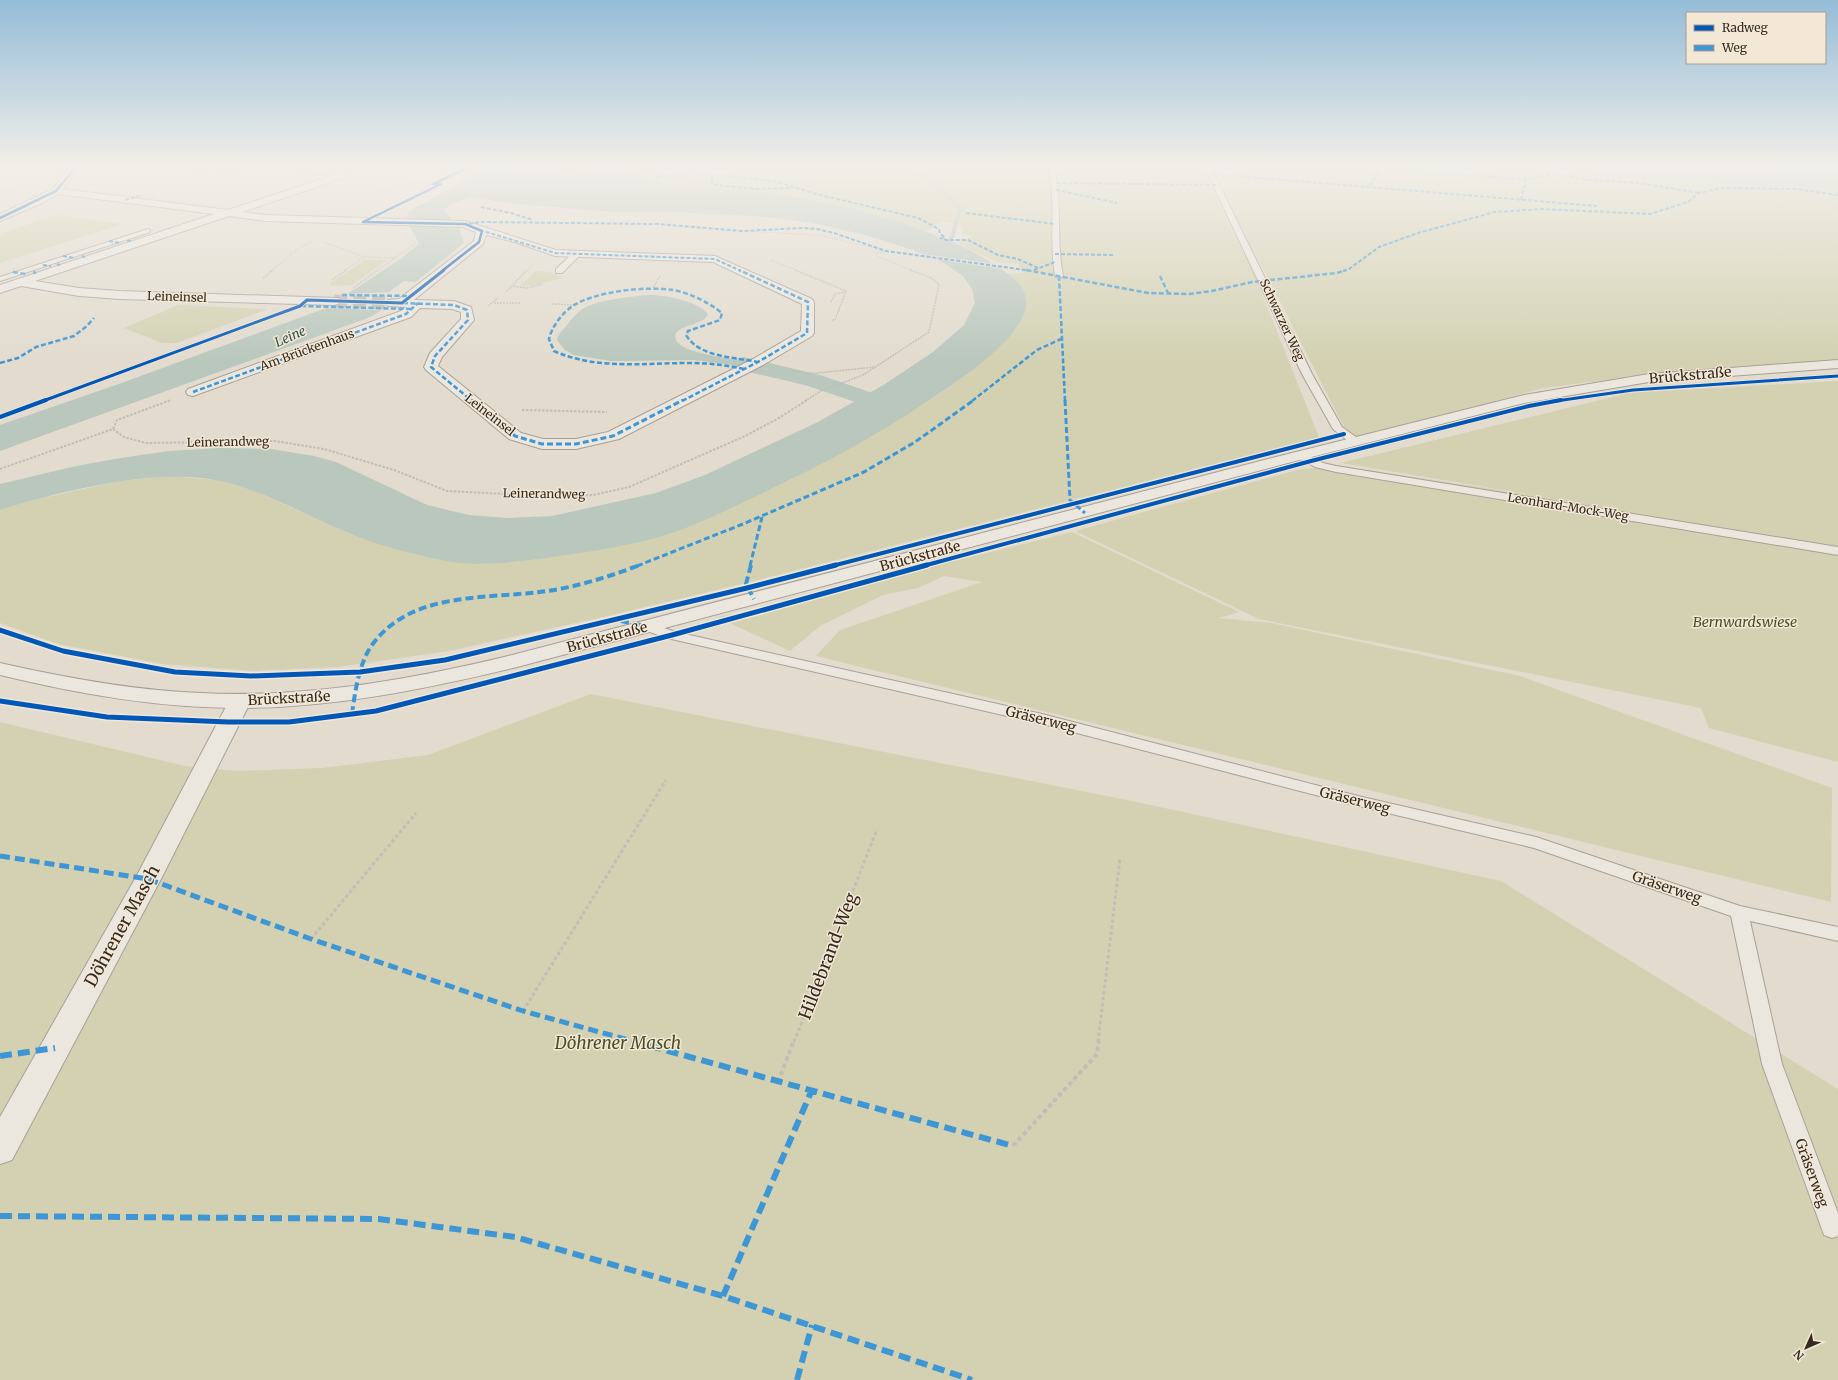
<svg xmlns="http://www.w3.org/2000/svg" width="1838" height="1380" font-family="Merriweather,serif">
	<style>
		.green { fill: #d3d1b2 }
		.water { fill: #b9c7bd }
		.pier { fill: #e2dbce }
		.lines { fill: none; stroke-linecap: round; stroke-linejoin: round }
		.stream { fill: #b9c7bd; fill-rule: evenodd }
		.canal { fill: #b9c7bd; fill-rule: evenodd }
		.minor-tunnel { stroke: #c0b7ab; stroke-width: 13; stroke-dasharray: 13 6; stroke-linecap: butt }
		.service-casing { stroke: #a7a097; stroke-width: 2 }
		.minor-casing { stroke: #a7a097; stroke-width: 2 }
		.tertiary-casing { stroke: #a7a097; stroke-width: 2 }
		.path-far4 { stroke: #c3bdb6; stroke-width: 1; stroke-dasharray: 1.5 1; stroke-linecap: butt }
		.path-far3 { stroke: #c3bdb6; stroke-width: 1.5; stroke-dasharray: 2 1; stroke-linecap: butt }
		.path-far2 { stroke: #c3bdb6; stroke-width: 2; stroke-dasharray: 2.5 1.5; stroke-linecap: butt }
		.path-far1 { stroke: #c3bdb6; stroke-width: 3; stroke-dasharray: 3.5 2.5; stroke-linecap: butt }
		.path { stroke: #c3bdb6; stroke-width: 4; stroke-dasharray: 4.5 3; stroke-linecap: butt }
		.service { fill: #ebe7df; fill-rule: evenodd }
		.minor { fill: #ebe7df; fill-rule: evenodd }
		.tertiary { fill: #ebe7df; fill-rule: evenodd }
		.quiet-far5 { stroke: #3e96d5; stroke-width: 2; stroke-dasharray: 4 2; stroke-linecap: butt }
		.quiet-far4 { stroke: #3e96d5; stroke-width: 2.5; stroke-dasharray: 5 2.5; stroke-linecap: butt }
		.quiet-far3 { stroke: #3e96d5; stroke-width: 3; stroke-dasharray: 6 3; stroke-linecap: butt }
		.quiet-far2 { stroke: #3e96d5; stroke-width: 4; stroke-dasharray: 8 4; stroke-linecap: butt }
		.quiet-far1 { stroke: #3e96d5; stroke-width: 5; stroke-dasharray: 10 5; stroke-linecap: butt }
		.quiet { stroke: #3e96d5; stroke-width: 6; stroke-dasharray: 12 6; stroke-linecap: butt }
		.cycleway-far3-casing { stroke: #f2e8d5; stroke-width: 3.5 }
		.cycleway-far2-casing { stroke: #f2e8d5; stroke-width: 4.5 }
		.cycleway-far1-casing { stroke: #f2e8d5; stroke-width: 6 }
		.cycleway-casing { stroke: #f2e8d5; stroke-width: 8 }
		.cycleway-far3 { stroke: #0057b8; stroke-width: 2.5 }
		.cycleway-far2 { stroke: #0057b8; stroke-width: 3 }
		.cycleway-far1 { stroke: #0057b8; stroke-width: 4 }
		.cycleway { stroke: #0057b8; stroke-width: 5 }
		.labels { text-anchor: middle; stroke-width: 3; stroke-linejoin: round; paint-order: stroke }
		.far-street-label { font-size: 12px; fill: #362920; stroke: #f2e8d5 }
		.far-water-label { font-size: 13px; font-style: italic; fill: #31544f; stroke: #f2e8d5 }
		.street-label { font-size: 14px; fill: #362920; stroke: #f2e8d5 }
		.park-label { font-size: 14px; font-style: italic; fill: #495028; stroke: #f2e8d5 }
		.near-street-label { font-size: 17px; fill: #362920; stroke: #f2e8d5 }
		.near-park-label { font-size: 17px; font-style: italic; fill: #495028; stroke: #f2e8d5 }
	</style>
	<rect width="100%" height="100%" fill="#e2dbce"/>
	<path class="green" d="M 542,168 L 602,168 C 592,170 583,174 573,176 C 564,177 550,173 542,168 Z
		M 634,168 L 1048,168 L 1051,182 L 1055,183 L 1049,168 L 1581,168 L 1597,176 L 1707,181 L 1730,185 L 1838,189 L 1838,360 L 1697,369 L 1542,388 L 1362,440 L 1345,429 L 1267,276 L 1211,175 L 1208,175 L 1210,185 L 1255,276 L 1319,437 L 750,582 L 599,618 L 449,651 L 338,667 L 254,671 L 162,664 L 58,644 L 0,623 L 0,510 L 34,500 L 115,482 L 168,476 L 217,480 L 252,490 L 351,534 L 485,564 L 538,559 L 605,549 L 739,504 L 792,479 L 901,418 L 935,397 L 968,374 L 1023,291 L 1008,274 L 1023,273 L 1018,264 L 997,262 L 958,244 L 973,236 L 962,235 L 962,226 C 955,224 945,220 939,223 C 934,226 932,229 926,231 L 869,212 L 838,205 L 754,191 L 645,180 L 636,175 Z
		M 55,215 L 123,224 L 0,263 L 0,236 L 3,235 L 0,234 Z
		M 365,260 L 387,260 L 352,285 L 331,286 L 329,284 Z
		M 536,271 L 550,272 L 563,278 L 531,286 L 521,285 Z
		M 178,305 L 268,309 L 177,343 L 162,343 L 124,328 Z
		M 1838,381 L 1838,762 L 1709,728 L 1701,708 L 1259,619 L 1075,531 L 1297,470 L 1337,465 L 1551,498 L 1341,463 L 1629,393 Z
		M 1072,532 L 1239,612 L 1219,618 L 1271,623 L 1520,676 L 1832,788 L 1831,902 L 816,656 L 840,630 L 982,582 L 944,576 L 918,588 L 883,595 L 820,626 L 790,651 L 717,617 L 821,597 L 874,578 L 934,566 Z
		M 591,694 L 1132,801 L 1501,881 L 1838,1089 L 1838,1380 L 0,1380 L 0,722 L 185,766 L 237,771 L 322,768 L 428,755 Z"/>
	<path class="water" d="M 486,168 L 542,168 L 549,172 L 572,176 L 589,170 L 602,168 L 634,168 L 636,175 L 645,180 C 681,185 717,187 753,191 C 817,199 881,212 940,237 C 959,245 978,253 995,265 C 1009,274 1028,286 1026,306 C 1021,340 956,383 928,401 C 875,437 817,467 759,495 C 724,511 690,529 652,539 C 617,548 581,553 546,558 C 513,562 478,567 446,561 C 413,554 379,546 349,533 C 306,516 266,491 220,481 C 156,467 62,491 0,510 L 0,484 L 76,466 L 121,458 L 169,451 L 221,448 L 271,449 L 314,456 L 336,462 L 427,505 L 469,515 L 508,518 L 552,516 L 656,493 L 705,475 L 818,422 L 885,384 L 933,352 L 964,325 L 975,303 L 972,289 L 963,276 L 944,263 L 913,250 L 865,235 L 812,223 L 768,217 L 673,212 L 612,212 L 516,204 L 471,197 L 454,203 L 444,210 L 459,228 L 464,243 L 376,314 L 368,318 L 0,451 L 0,425 L 116,385 L 326,308 L 402,258 L 419,244 L 406,219 L 409,213 L 408,212 Z
		M 1581,168 L 1838,168 L 1838,189 L 1730,185 L 1707,181 L 1597,176 Z
		M 647,295 C 662,294 699,301 708,314 C 704,327 670,324 676,340 C 678,344 683,347 688,349 C 707,356 728,358 748,362 L 740,366 L 694,360 L 611,361 L 574,355 L 565,350 L 557,340 C 558,334 563,330 567,325 C 571,320 575,315 580,311 C 592,300 630,297 647,295 Z"/>
	<path class="pier" d="M 914,253 L 998,264 L 1004,269 L 927,258 Z
		M 404,281 L 416,282 L 382,310 L 324,308 L 345,294 L 389,292 Z"/>
	<g class="lines">
		<path class="stream" d="M 905,168 C 923,168 951,196 962,209 L 954,237 L 942,251 L 937,250 L 950,237 L 958,209 L 934,186 Z"/>
		<path class="canal" d="M 744,357 L 820,375 L 893,400 L 897,405 L 893,410 L 885,412 L 805,385 L 736,369 L 733,364 L 736,359 Z"/>
		<path class="minor-tunnel" d="M 334,301 L 392,303"/>
		<g class="service-casing">
			<path id="service" d="M 1049,168 L 1055,168 C 1062,204 1056,240 1063,276 L 1059,278 L 1055,276 C 1049,240 1056,204 1049,168 Z
				M 1205,168 L 1211,168 L 1312,374 L 1342,427 L 1360,440 L 1361,442 L 1360,444 L 1352,444 L 1333,429 L 1302,374 Z
				M 148,229 L 150,230 L 150,232 L 0,281 L 0,277 Z
				M 574,252 L 581,254 L 562,273 L 556,273 L 556,269 Z
				M 1301,452 L 1323,463 L 1336,466 L 1838,547 L 1838,555 L 1336,472 L 1315,467 L 1297,457 L 1296,455 L 1297,453 Z
				M 646,622 L 676,632 L 1042,714 L 1358,796 L 1536,837 L 1740,906 L 1838,927 L 1838,941 L 1750,921 L 1782,1064 L 1838,1213 L 1838,1236 L 1832,1238 L 1824,1235 L 1762,1064 L 1731,916 L 1534,848 L 1358,806 L 1042,724 L 667,638 L 641,629 L 639,626 L 641,623 Z"/>
		</g>
		<g class="minor-casing">
			<path id="minor" d="M 70,168 L 79,168 L 63,189 L 228,210 L 334,175 L 303,171 L 299,168 C 316,168 333,168 349,172 L 351,174 L 349,176 L 242,212 L 266,215 L 465,221 L 556,250 L 715,256 L 812,299 L 814,302 L 814,333 L 812,336 L 763,365 L 619,439 L 576,449 L 542,449 L 509,439 L 426,370 L 424,367 L 430,353 L 461,319 L 461,312 L 452,309 L 420,308 L 411,317 L 193,396 L 188,395 L 186,392 L 188,389 L 401,311 L 406,307 L 388,306 L 386,303 L 388,300 L 399,299 L 474,241 L 476,232 L 463,227 L 266,221 L 229,216 L 35,281 L 79,288 L 119,291 L 338,298 L 340,301 L 338,304 L 334,305 L 119,299 L 79,296 L 21,286 L 0,293 L 0,285 L 214,214 L 58,194 L 42,203 L 0,221 L 0,214 L 53,189 ZM 486,235 L 518,243 L 555,256 L 713,262 L 802,304 L 801,331 L 753,359 L 608,432 L 576,439 L 543,439 L 521,433 L 438,366 L 442,357 L 474,320 L 471,307 L 454,301 L 414,300 L 483,244 Z
				M 223,168 L 236,168 L 230,172 L 224,172 Z
				M 240,694 L 248,696 L 251,701 L 161,879 L 12,1160 L 0,1164 L 0,1117 L 136,877 L 229,701 L 232,696 Z"/>
		</g>
		<g class="tertiary-casing">
			<path id="tertiary" d="M 1838,360 L 1838,368 L 1649,382 L 1524,403 L 1284,464 L 517,667 C 425,689 333,708 239,708 C 158,708 79,694 0,675 L 0,663 C 66,678 132,690 200,693 C 303,698 404,681 504,657 L 1272,458 L 1524,395 L 1649,374 Z"/>
		</g>
		<path class="path-far4" d="M 368,176 L 380,178
			M 406,181 L 433,184
			M 172,184 L 207,173
			M 0,188 L 12,189
			M 366,198 L 412,182
			M 480,208 L 484,203
			M 742,231 L 818,235 L 878,249
			M 324,242 L 364,257 L 344,271
			M 886,251 L 876,253 L 877,256 L 913,271
			M 364,257 L 395,258
			M 771,260 L 798,271
			M 271,271 L 291,255 L 290,254 L 312,241
			M 377,271 L 416,243
			M 526,271 L 532,265"/>
		<path class="path-far3" d="M 795,270 L 846,291 L 835,320 L 831,320
			M 263,278 L 273,270
			M 332,280 L 346,270
			M 511,286 L 528,288 L 543,284
			M 353,288 L 378,270
			M 653,288 L 660,276
			M 507,291 L 527,270
			M 831,302 L 835,294 L 845,292
			M 494,303 L 520,303
			M 552,304 L 574,305
			M 488,306 L 498,298
			M 789,370 L 807,374 L 875,367
			M 168,401 L 171,400
			M 805,401 L 821,391 L 863,375 L 929,332 L 939,284 L 931,278 L 910,270"/>
		<path class="path-far2" d="M 522,410 L 607,412
			M 113,429 L 124,437 L 146,443 L 275,441 L 324,449 L 394,470 L 447,491 L 564,497 L 593,495 L 629,487 L 745,436 L 779,418 L 807,400
			M 113,429 L 117,420 L 171,400
			M 0,469 L 113,429"/>
		<path class="path-far1" d="M 311,939 L 416,813
			M 523,1011 L 666,780
			M 794,1042 L 877,829
			M 1098,1042 L 1120,858"/>
		<path class="path" d="M 778,1082 L 794,1041
			M 1013,1146 L 1097,1054 L 1099,1041"/>
		<use href="#service" class="service"/>
		<use href="#minor" class="minor"/>
		<use href="#tertiary" class="tertiary"/>
		<path class="quiet-far5" d="M 684,168 L 693,172 L 778,182 L 816,194 L 918,218 L 939,229 L 940,234 L 945,237 L 941,238 L 946,240 L 968,240 L 998,255 L 1018,259 L 1038,268
			M 1379,169 L 1526,179
			M 559,170 L 577,168
			M 712,174 L 712,184 L 717,185 L 754,189 L 792,188
			M 1211,174 L 1597,206
			M 656,177 L 692,172
			M 1056,183 L 1216,185
			M 1370,186 L 1380,168
			M 1056,190 L 1117,203
			M 125,200 L 139,196
			M 1521,200 L 1526,179 L 1555,174 L 1590,180 L 1639,183 L 1699,193
			M 481,207 L 511,213 L 533,220
			M 966,213 L 1055,224
			M 469,224 L 481,222 L 657,224 L 742,231 L 803,228 L 817,229 L 834,233 L 886,251 L 1033,271
			M 480,230 L 555,253 L 715,259 L 741,271
			M 109,241 L 121,243
			M 127,241 L 131,241
			M 1055,254 L 1113,255
			M 63,256 L 75,258
			M 82,256 L 85,257
			M 57,264 L 60,265
			M 43,265 L 51,266
			M 1034,270 L 1055,262
			M 1343,271 L 1349,269 L 1379,247 L 1418,233 L 1495,212 L 1542,209 L 1650,214 L 1688,202 L 1699,193 L 1722,188 L 1795,189 L 1838,195"/>
		<path class="quiet-far4" d="M 1026,270 L 1148,293 L 1189,294 L 1212,291 L 1252,282 L 1337,273 L 1346,270
			M 13,272 L 26,274
			M 33,272 L 36,273
			M 1059,276 L 1065,401
			M 1160,276 L 1168,293
			M 342,295 L 410,296
			M 403,303 L 454,305 L 467,310 L 468,320 L 435,356 L 431,367 L 472,401
			M 301,306 L 411,309
			M 0,363 L 18,358 L 36,347 L 74,336 L 87,326 L 94,318
			M 744,369 C 726,365 708,363 689,363 C 645,363 596,370 554,351 L 549,339 C 552,326 563,312 574,305 C 598,291 646,286 673,290 C 690,293 708,302 722,313 L 720,320 L 688,331 L 686,335 C 700,358 735,357 758,362
			M 193,392 L 406,314 L 418,303
			M 682,401 L 758,362 L 807,333 L 808,302 L 739,270
			M 972,401 L 1037,350 L 1061,339"/>
		<path class="quiet-far3" d="M 471,400 L 515,436 L 542,444 L 576,444 L 613,436 L 683,400
			M 1065,400 L 1070,500 L 1085,513
			M 637,566 L 743,524 L 864,472 L 915,442 L 974,400
			M 750,566 L 762,517"/>
		<path class="quiet-far2" d="M 751,565 L 746,584 L 754,599
			M 621,621 L 646,626
			M 352,714 C 355,692 359,663 372,645 C 410,592 483,599 540,592 C 574,588 608,577 640,565"/>
		<path class="quiet-far1" d="M 0,856 L 148,879 L 311,939 L 523,1011 L 636,1042"/>
		<path class="quiet" d="M 632,1041 L 1013,1146
			M 0,1056 L 55,1048
			M 0,1216 L 379,1219 L 515,1237 L 723,1296 L 972,1380
			M 723,1296 L 811,1092
			M 797,1380 L 812,1325"/>
		<g class="cycleway-far3-casing">
			<path id="cycleway-far3" d="M 0,218 L 56,191 L 75,168
				M 365,221 L 441,184 L 433,184 L 467,168
				M 363,222 L 465,224 L 482,231 L 479,242 L 442,271"/>
		</g>
		<g class="cycleway-far2-casing">
			<path id="cycleway-far2" d="M 43,401 L 300,306 L 307,300 L 402,303 L 444,270
				M 1556,401 L 1633,390 L 1838,376"/>
		</g>
		<g class="cycleway-far1-casing">
			<path id="cycleway-far1" d="M 0,417 L 46,400
				M 832,566 L 1344,434
				M 923,566 L 1311,461 L 1529,406 L 1561,400"/>
		</g>
		<g class="cycleway-casing">
			<path id="cycleway" d="M 0,630 L 63,651 L 175,672 L 251,676 L 360,672 L 445,660 L 747,588 L 836,565
				M 0,701 L 107,717 L 228,722 L 289,722 L 376,711 L 672,635 L 927,565"/>
		</g>
		<use href="#cycleway-far3" class="cycleway-far3"/>
		<use href="#cycleway-far2" class="cycleway-far2"/>
		<use href="#cycleway-far1" class="cycleway-far1"/>
		<use href="#cycleway" class="cycleway"/>
	</g>
	<linearGradient id="sky" x2="0" y2="1"><stop stop-color="#95bcd7"/><stop offset="0.46" stop-color="#f2efe9"/><stop offset="1" stop-color="#f2efe9" stop-opacity="0"/></linearGradient>
	<rect width="1838" height="362" fill="url(#sky)"/>
	<g class="labels">
		<g class="far-street-label">
			<text transform="translate(177 297) rotate(2)" y="4">Leineinsel</text>
			<text transform="translate(1282 320) rotate(65)" y="4">Schwarzer Weg</text>
			<text transform="translate(307 350) rotate(-20)" y="4">Am Brückenhaus</text>
			<text transform="translate(490 415) rotate(38)" y="4">Leineinsel</text>
			<text transform="translate(228 442) rotate(-1)" y="4">Leinerandweg</text>
			<text transform="translate(544 494) rotate(1)" y="4">Leinerandweg</text>
			<text transform="translate(1568 507) rotate(9)" y="4">Leonhard-Mock-Weg</text>
		</g>
		<g class="far-water-label">
			<text transform="translate(290 336) rotate(-24)" y="5">Leine</text>
		</g>
		<g class="street-label">
			<text transform="translate(1690 375) rotate(-5)" y="5">Brückstraße</text>
			<text transform="translate(920 556) rotate(-15)" y="5">Brückstraße</text>
			<text transform="translate(607 637) rotate(-15)" y="5">Brückstraße</text>
			<text transform="translate(289 698) rotate(-3)" y="5">Brückstraße</text>
			<text transform="translate(1041 719) rotate(14)" y="5">Gräserweg</text>
			<text transform="translate(1355 800) rotate(14)" y="5">Gräserweg</text>
			<text transform="translate(1667 887) rotate(19)" y="5">Gräserweg</text>
			<text transform="translate(1812 1173) rotate(70)" y="5">Gräserweg</text>
		</g>
		<g class="park-label">
			<text x="1745" y="627">Bernwardswiese</text>
		</g>
		<g class="near-street-label">
			<text transform="translate(122 926) rotate(-61)" y="6">Döhrener Masch</text>
			<text transform="translate(828 956) rotate(-69)" y="6">Hildebrand-Weg</text>
		</g>
		<g class="near-park-label">
			<text x="618" y="1049">Döhrener Masch</text>
		</g>
	</g>
	<rect x="1686" y="12" width="140" height="52" fill="#f2e8d5" stroke="#a79c8d"/>
	<rect x="1694" y="25" width="20" height="6" fill="#0057b8" stroke="#a79c8d"/>
	<text x="1722" y="32" font-size="12" fill="#362920">Radweg</text>
	<rect x="1694" y="45" width="20" height="6" fill="#3e96d5" stroke="#a79c8d"/>
	<text x="1722" y="52" font-size="12" fill="#362920">Weg</text>
	<g transform="translate(1806 1348) rotate(225)" stroke="#f2e8d5" stroke-width="3" paint-order="stroke">
	<path d="M0-3L7 15L0 10L-7 15Z" fill="#362920"/>
	<text y="-6" font-size="11" font-weight="bold" text-anchor="middle" fill="#362920">N</text>
	</g>
</svg>
